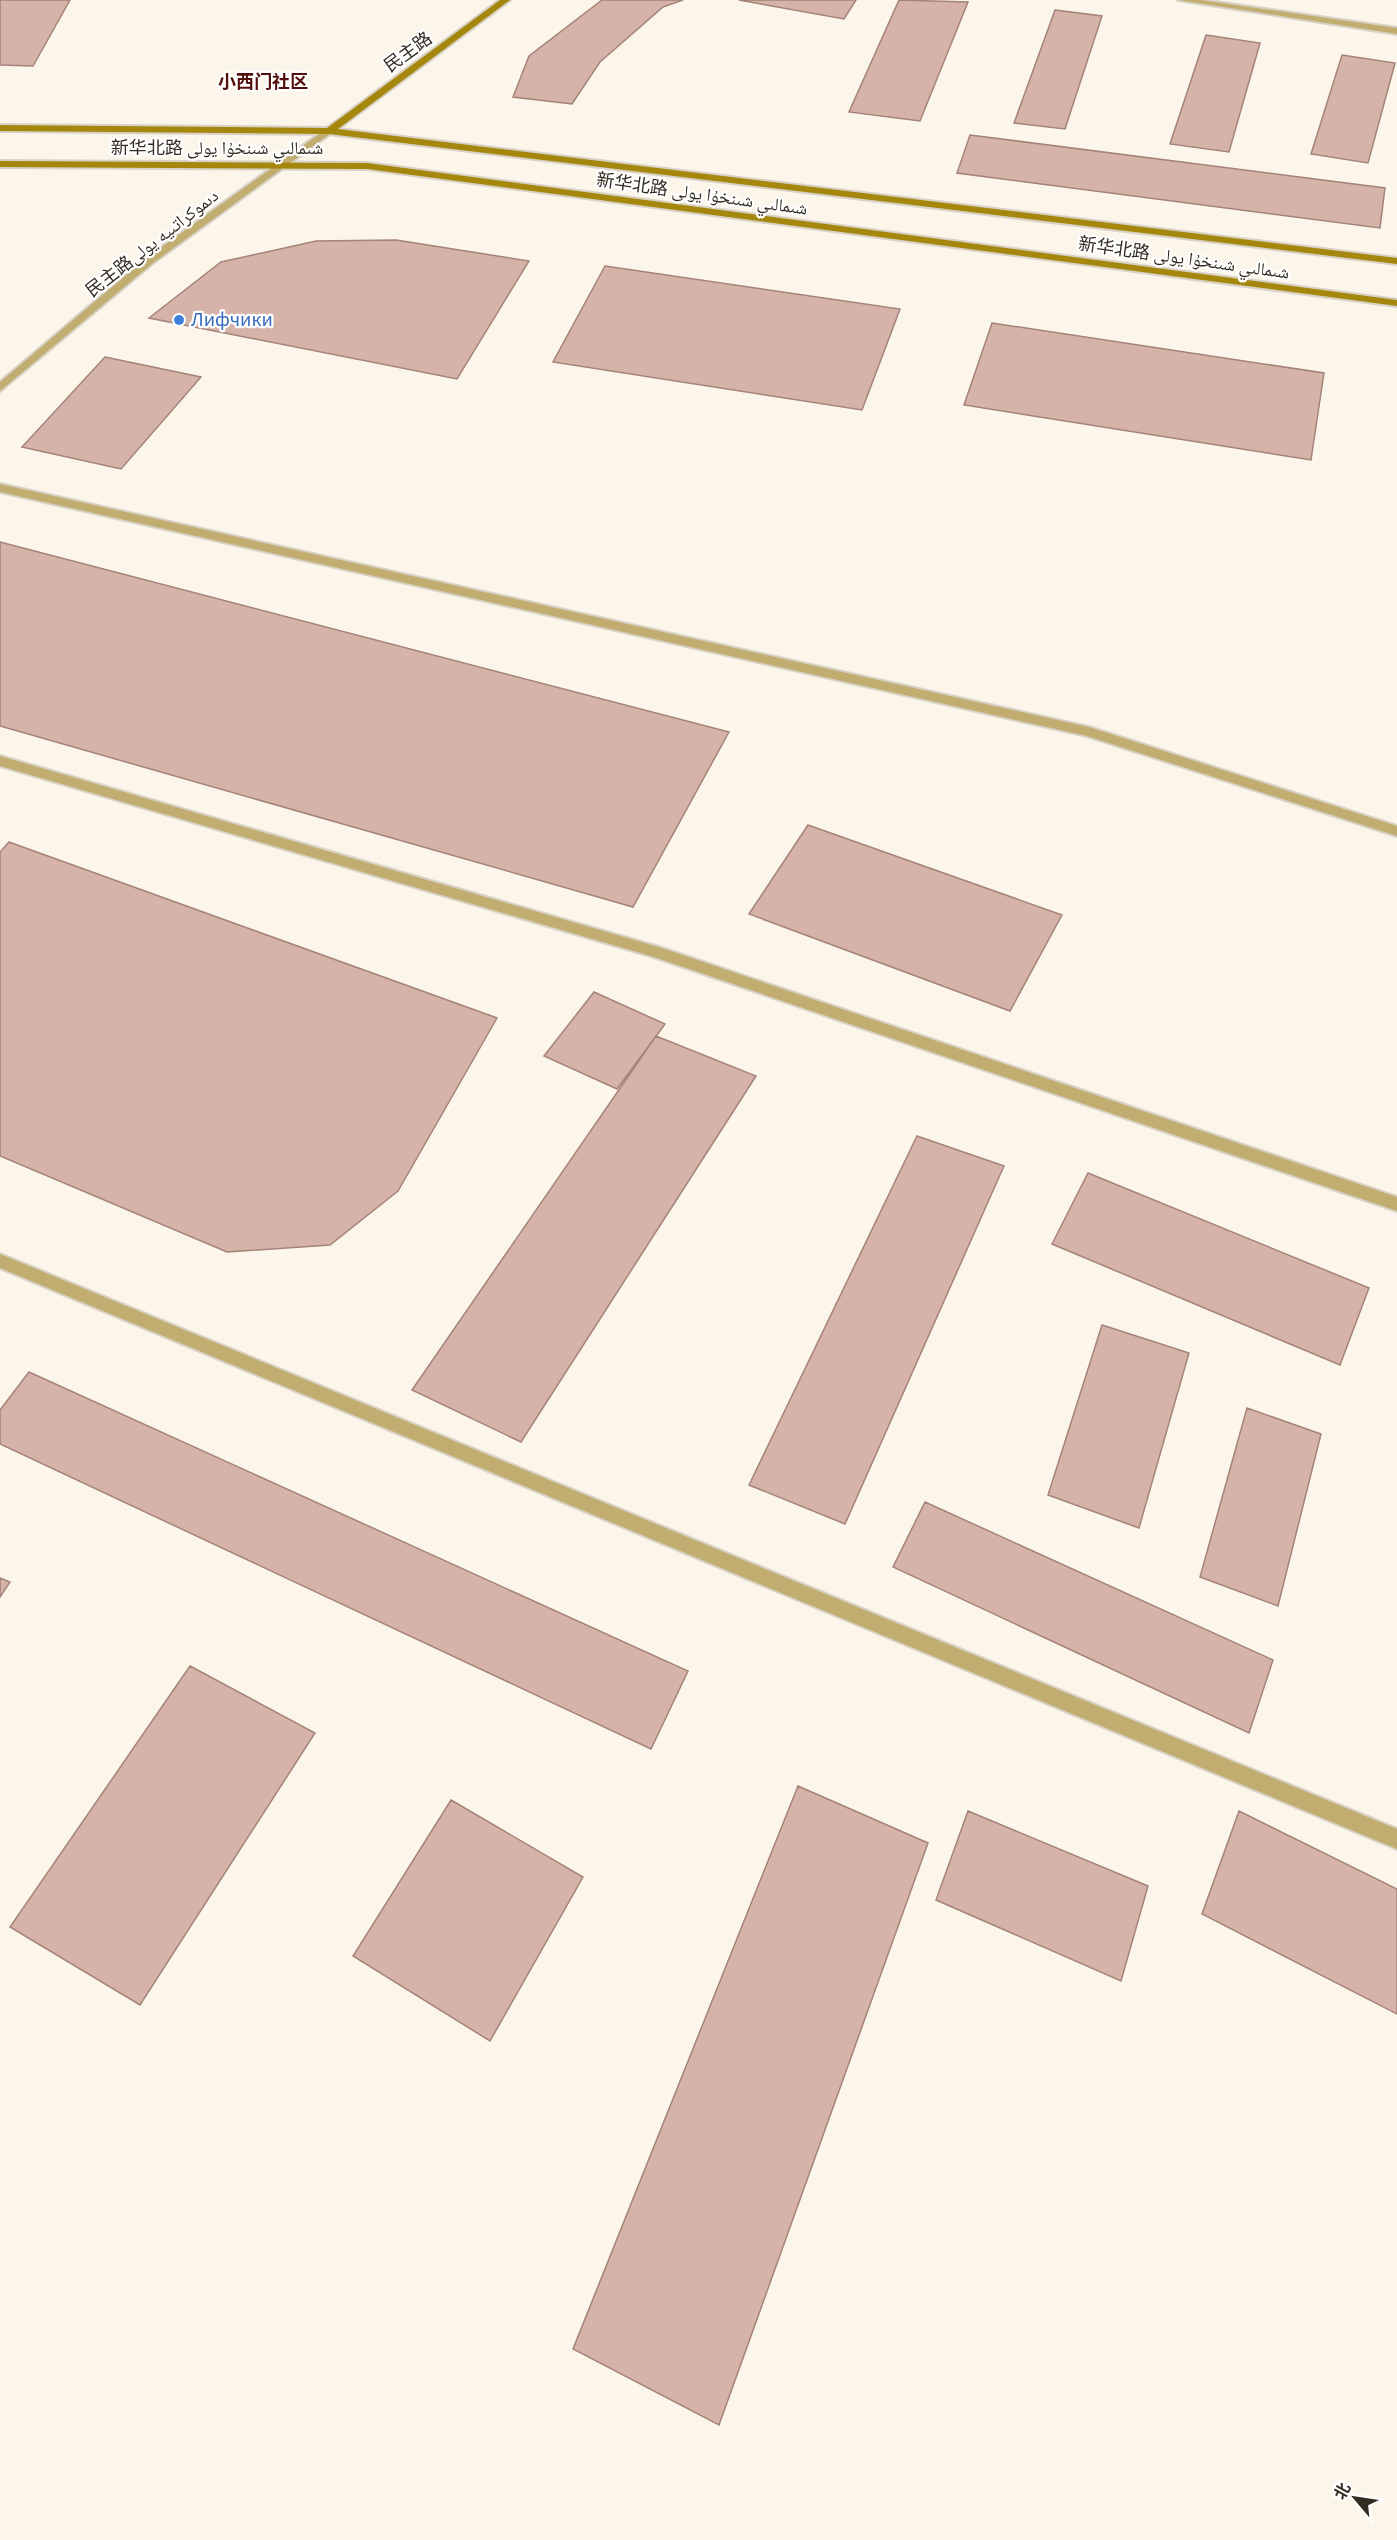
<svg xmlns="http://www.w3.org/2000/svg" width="1397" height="2540" font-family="'Archivo Narrow','Noto Naskh Arabic','Noto Sans SC',sans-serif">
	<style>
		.building { fill: #d6b3a8; stroke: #a48379; stroke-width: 1.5 }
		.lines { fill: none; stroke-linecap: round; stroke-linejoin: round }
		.minor-casing { stroke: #d8d2c6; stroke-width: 4 }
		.tertiary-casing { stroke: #d8d2c6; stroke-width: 4 }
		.secondary-casing { stroke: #d8d2c6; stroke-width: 4 }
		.minor { fill: #c1ad6f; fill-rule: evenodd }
		.tertiary { fill: #c1ad6f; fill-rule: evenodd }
		.secondary { fill: #a6870d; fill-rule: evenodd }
		.shop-dot { fill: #3f7fe0; stroke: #fff; stroke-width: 2 }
		.labels { text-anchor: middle; stroke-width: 4.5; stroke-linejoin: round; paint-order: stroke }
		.far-street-label { font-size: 18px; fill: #332d21; stroke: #fff }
		.far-neighbourhood-label { font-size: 18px; font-weight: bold; fill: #54100c; stroke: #fff }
		.far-shop-label { font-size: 18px; fill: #366cbe; stroke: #fff; text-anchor: start }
	</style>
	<rect width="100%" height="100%" fill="#fcf6ea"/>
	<path class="building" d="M 0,0 L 70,0 L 33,66 L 0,65 Z
		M 602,0 L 683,0 L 663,7 L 600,62 L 572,104 L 513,97 L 529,56 Z
		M 739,0 L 856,0 L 844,19 Z
		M 899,0 L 968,2 L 920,121 L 849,112 Z
		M 1055,10 L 1102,16 L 1065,129 L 1014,123 Z
		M 1206,35 L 1260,43 L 1229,152 L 1170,144 Z
		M 1342,55 L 1395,63 L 1368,163 L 1311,154 Z
		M 970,135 L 1385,188 L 1380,228 L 957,173 Z
		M 396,240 L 529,261 L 457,379 L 149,318 L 221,262 L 316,241 Z
		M 605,266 L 900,309 L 862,410 L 553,362 Z
		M 992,323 L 1324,373 L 1311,460 L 964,405 Z
		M 105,357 L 201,377 L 121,469 L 22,447 Z
		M 0,542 L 729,732 L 633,907 L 0,726 Z
		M 808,825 L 1062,915 L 1010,1011 L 749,914 Z
		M 9,842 L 497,1018 L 398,1191 L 330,1245 L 227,1252 L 0,1156 L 0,852 Z
		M 594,992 L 665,1024 L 617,1089 L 544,1056 Z
		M 656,1036 L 756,1076 L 521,1442 L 412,1390 Z
		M 917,1136 L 1004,1166 L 845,1524 L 749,1485 Z
		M 1088,1173 L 1369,1288 L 1340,1365 L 1052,1244 Z
		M 1102,1325 L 1189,1353 L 1139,1528 L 1048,1495 Z
		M 29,1372 L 688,1671 L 651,1749 L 0,1444 L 0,1410 Z
		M 1247,1408 L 1321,1434 L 1278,1606 L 1200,1577 Z
		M 925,1502 L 1273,1660 L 1249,1733 L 893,1567 Z
		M 0,1578 L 10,1582 L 0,1597 Z
		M 190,1666 L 315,1733 L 140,2005 L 10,1927 Z
		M 798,1786 L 928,1843 L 719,2425 L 573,2349 Z
		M 451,1800 L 583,1877 L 490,2041 L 353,1956 Z
		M 968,1811 L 1148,1886 L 1121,1981 L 936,1900 Z
		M 1239,1811 L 1397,1889 L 1397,2014 L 1202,1914 Z"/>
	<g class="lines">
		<g class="minor-casing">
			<path id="minor" d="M 1178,0 L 1201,0 L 1397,28 L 1397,34 Z
				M 0,484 L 1089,727 L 1397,826 L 1397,836 L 1087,736 L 0,492 Z
				M 0,756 L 662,948 L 1397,1197 L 1397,1211 L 654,957 L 0,766 Z
				M 0,1254 L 1397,1829 L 1397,1849 L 0,1268 Z"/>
		</g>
		<g class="tertiary-casing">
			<path id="tertiary" d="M 326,129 L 334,131 L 153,263 L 0,391 L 0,382 L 145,259 Z"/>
		</g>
		<g class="secondary-casing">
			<path id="secondary" d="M 500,0 L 510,0 L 338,129 L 1397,258 L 1397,264 L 329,134 L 0,131 L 0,125 L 327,128 Z
				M 0,161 L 367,163 L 1397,300 L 1397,306 L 367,169 L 0,167 Z"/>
		</g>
		<use href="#minor" class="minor"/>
		<use href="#tertiary" class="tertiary"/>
		<use href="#secondary" class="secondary"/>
	</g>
	<circle class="shop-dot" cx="179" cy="320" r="6"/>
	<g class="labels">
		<g class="far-street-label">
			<text transform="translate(408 52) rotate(-36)" y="6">民主路</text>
			<text x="217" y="154">新华北路 شىمالىي شىنخۇا يولى</text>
			<text transform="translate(702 194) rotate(8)" y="6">新华北路 شىمالىي شىنخۇا يولى</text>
			<text transform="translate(152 243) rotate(-38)" y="6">民主路دىموكراتىيە يولى</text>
			<text transform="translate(1184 258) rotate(8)" y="6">新华北路 شىمالىي شىنخۇا يولى</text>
		</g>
		<g class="far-neighbourhood-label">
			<text x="263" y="88">小西门社区</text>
		</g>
		<g class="far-shop-label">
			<text x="191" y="326">Лифчики</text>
		</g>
	</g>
	<g transform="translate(1355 2498) rotate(299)" stroke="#ffffff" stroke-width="4.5" paint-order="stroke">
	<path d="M0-4.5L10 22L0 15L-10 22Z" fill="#332d21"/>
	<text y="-9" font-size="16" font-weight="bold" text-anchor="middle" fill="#332d21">北</text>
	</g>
</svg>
